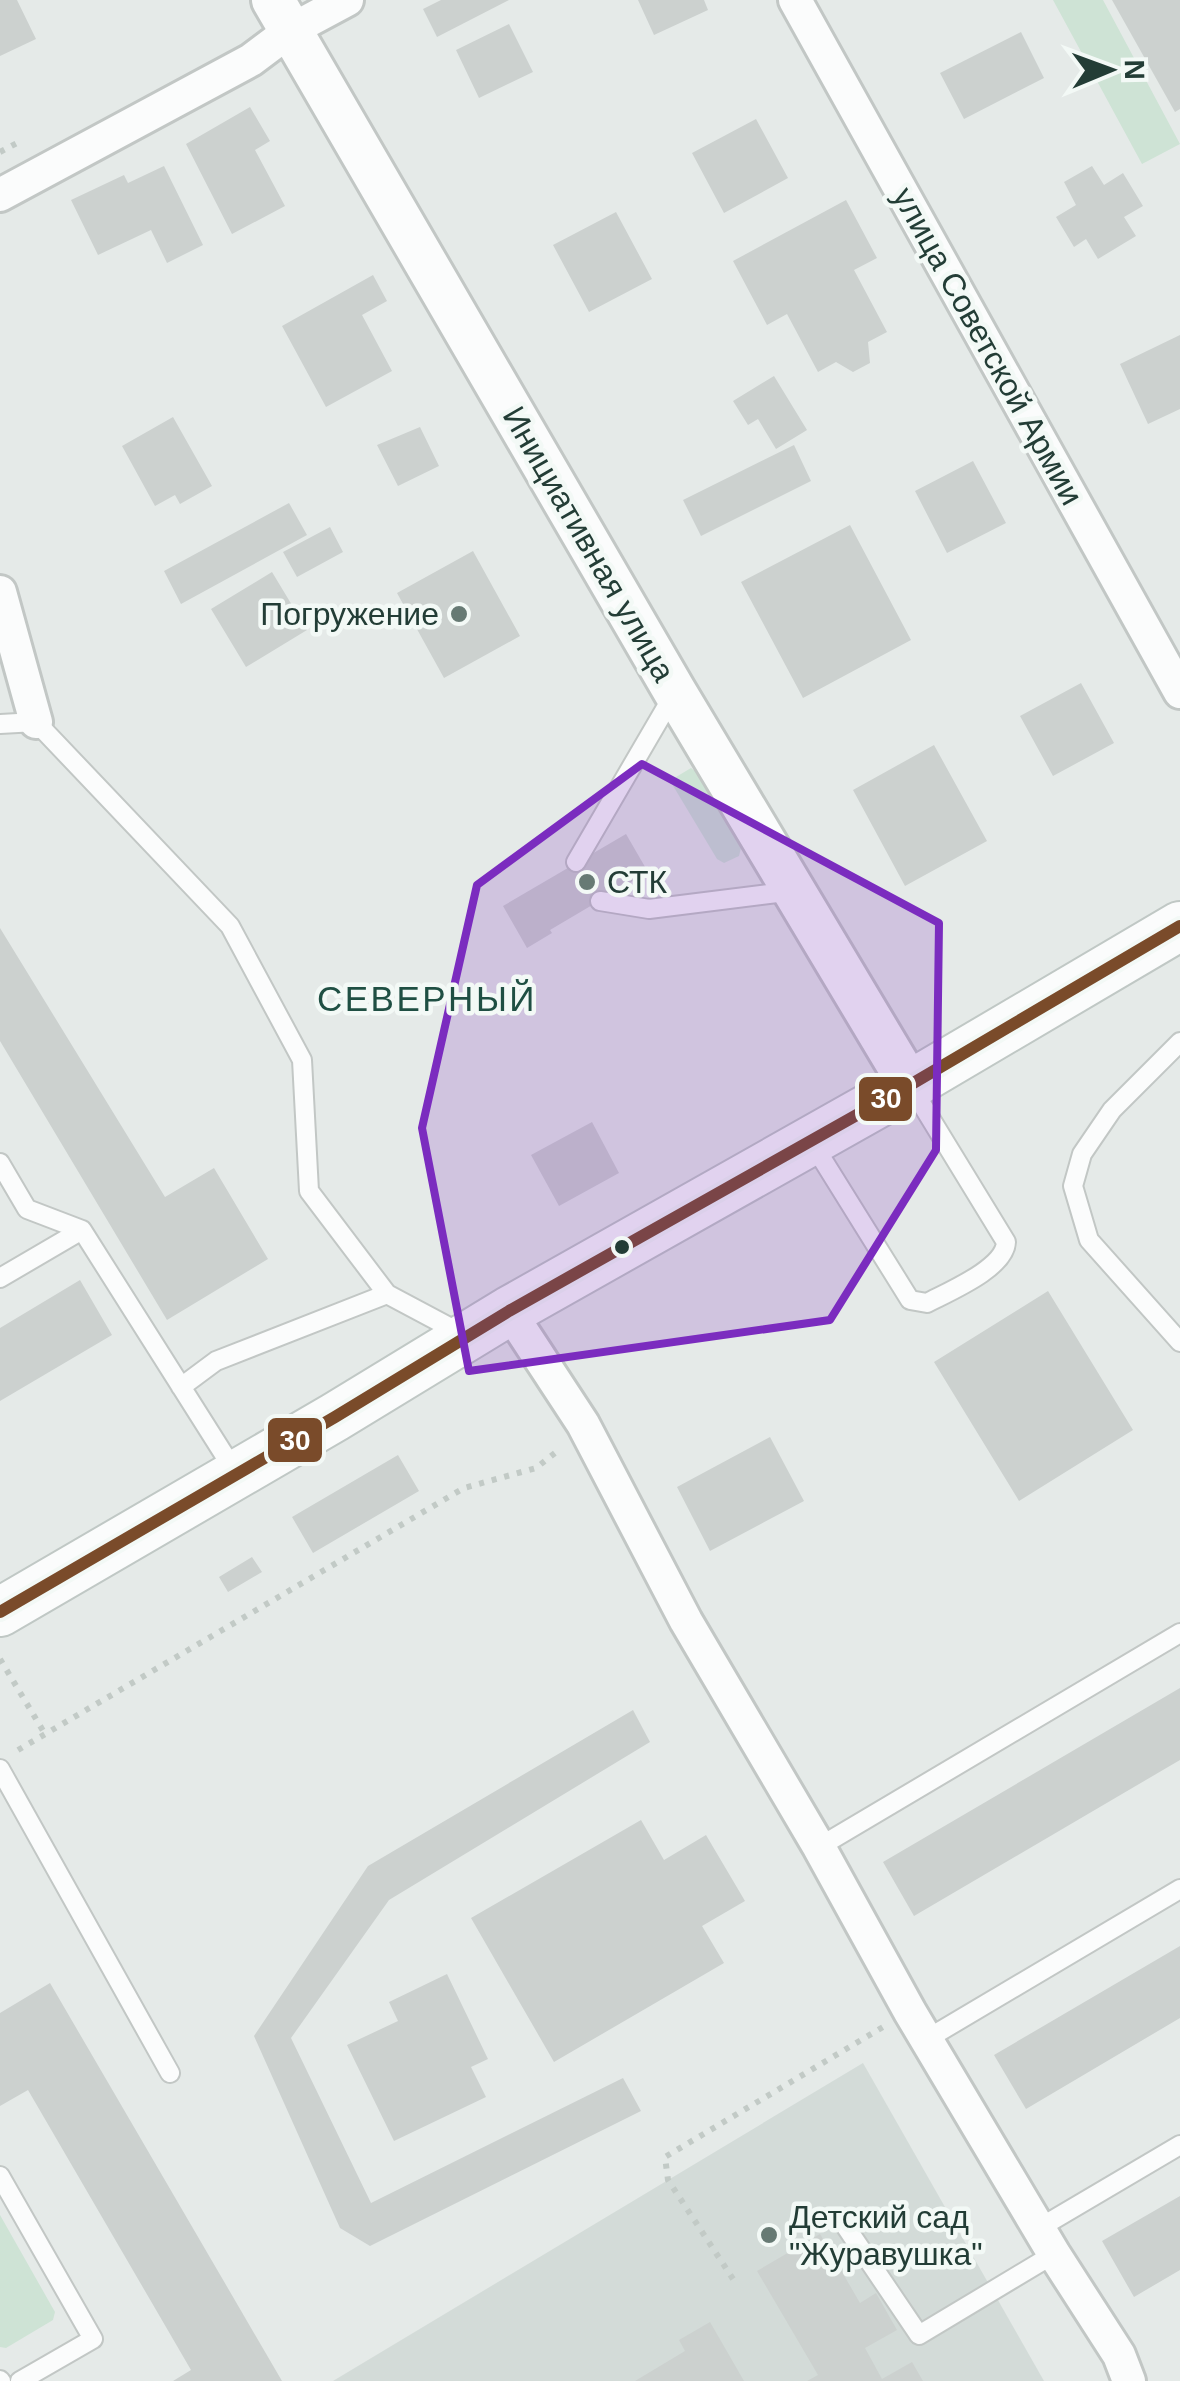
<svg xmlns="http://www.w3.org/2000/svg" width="1180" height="2381" font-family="Arial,sans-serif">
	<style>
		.built { fill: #d3dbd8 }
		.green { fill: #cee3d5 }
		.building { fill: #ccd1cf }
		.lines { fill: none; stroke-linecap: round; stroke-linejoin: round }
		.service-casing { stroke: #c2c7c5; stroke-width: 22 }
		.minor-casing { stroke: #c2c7c5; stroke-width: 38 }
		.tertiary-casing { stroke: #c2c7c5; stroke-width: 48 }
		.secondary-casing { stroke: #c0c8c5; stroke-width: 52 }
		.path { stroke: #c2cac6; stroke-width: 6; stroke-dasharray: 5 8; stroke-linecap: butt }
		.service { stroke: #fbfcfc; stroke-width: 18 }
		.minor { stroke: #fbfcfc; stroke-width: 32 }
		.tertiary { stroke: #fbfcfc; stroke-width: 42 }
		.secondary { stroke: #fbfcfc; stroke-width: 48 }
		.bus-1-casing { stroke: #f3f9f6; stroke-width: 20 }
		.bus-1 { stroke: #7a4b2a; stroke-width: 12 }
		.marked { fill: #7b2cbf; fill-opacity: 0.2; stroke: #7b2cbf; stroke-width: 8; stroke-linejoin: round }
		.poi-dot { fill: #677a74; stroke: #f3f9f6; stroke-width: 4 }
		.bus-dot { fill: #233d36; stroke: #f3f9f6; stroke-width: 4 }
		.labels { text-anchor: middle; stroke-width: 9; stroke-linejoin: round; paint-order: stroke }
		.street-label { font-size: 32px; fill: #233d36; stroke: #f3f9f6 }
		.poi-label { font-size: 32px; fill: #233d36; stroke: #f3f9f6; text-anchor: start }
		.neighbourhood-label { font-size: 35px; letter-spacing: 2.5px; fill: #1f4f43; stroke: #f3f9f6 }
		.line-badge { stroke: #f3f9f6; stroke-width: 4 }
		.badge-label { font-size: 28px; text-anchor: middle; font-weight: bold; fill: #fff }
	</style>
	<rect width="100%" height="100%" fill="#e5eae8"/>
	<path class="built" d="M 863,2063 L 1044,2381 L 333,2381 Z"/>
	<path class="green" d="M 1053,0 L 1103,0 L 1180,144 L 1142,164 Z
		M 691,768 L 700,775 L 741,848 L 739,856 L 724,863 L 717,859 L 672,784 L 676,777 Z
		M 0,2215 L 55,2312 L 53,2320 L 6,2348 L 0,2347 Z"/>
	<path class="building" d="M 0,0 L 17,0 L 36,39 L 0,56 Z
		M 441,0 L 509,0 L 437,37 L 423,9 Z
		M 638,0 L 704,0 L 708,10 L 654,35 Z
		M 1112,0 L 1180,0 L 1180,109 L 1175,112 Z
		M 509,24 L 533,72 L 479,98 L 456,50 Z
		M 1021,32 L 1044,78 L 964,119 L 940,73 Z
		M 250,107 L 270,141 L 255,150 L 285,206 L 232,234 L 186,144 Z
		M 756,119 L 788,178 L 724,213 L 692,153 Z
		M 164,166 L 203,245 L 167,263 L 151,230 L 98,255 L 71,200 L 124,175 L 128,183 Z
		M 1092,166 L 1104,185 L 1123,173 L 1143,206 L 1124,217 L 1136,236 L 1098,259 L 1086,239 L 1074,247 L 1056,217 L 1076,205 L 1064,182 Z
		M 846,200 L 877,258 L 854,270 L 887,332 L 868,342 L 870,363 L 853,372 L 836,362 L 818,372 L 787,314 L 767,325 L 733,261 Z
		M 616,212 L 652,279 L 589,312 L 553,245 Z
		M 373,275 L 387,301 L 362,315 L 392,371 L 326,407 L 282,326 Z
		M 1180,335 L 1180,409 L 1148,424 L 1120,364 Z
		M 774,376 L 807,430 L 776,449 L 758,419 L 748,425 L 733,401 Z
		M 173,417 L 212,486 L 180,504 L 175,495 L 155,506 L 122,446 Z
		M 420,427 L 439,466 L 398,486 L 377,445 Z
		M 794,445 L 811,481 L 701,536 L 683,500 Z
		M 973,461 L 1006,523 L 947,553 L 915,491 Z
		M 289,503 L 307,535 L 181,604 L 164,571 Z
		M 850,525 L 911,640 L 803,698 L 741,582 Z
		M 330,527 L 343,552 L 297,577 L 283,552 Z
		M 473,551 L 520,636 L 444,678 L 397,593 Z
		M 272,572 L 307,630 L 246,667 L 211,609 Z
		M 1081,683 L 1114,743 L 1053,776 L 1020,716 Z
		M 934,745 L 987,841 L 905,886 L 853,790 Z
		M 626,834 L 648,872 L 550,930 L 552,933 L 527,948 L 503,906 Z
		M 0,928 L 165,1197 L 214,1168 L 268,1259 L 167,1320 L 0,1041 Z
		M 592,1122 L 619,1173 L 559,1206 L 531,1155 Z
		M 80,1280 L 112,1335 L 0,1401 L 0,1328 Z
		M 1048,1291 L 1133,1430 L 1019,1501 L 934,1362 Z
		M 770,1437 L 804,1501 L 710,1551 L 677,1487 Z
		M 398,1455 L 419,1491 L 313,1553 L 292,1517 Z
		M 252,1557 L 262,1572 L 228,1592 L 219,1577 Z
		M 1180,1688 L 1180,1760 L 914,1916 L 883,1862 Z
		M 633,1710 L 650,1742 L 389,1900 L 291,2038 L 371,2203 L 623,2078 L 641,2111 L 370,2246 L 340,2228 L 254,2036 L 368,1866 Z
		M 641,1820 L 664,1860 L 706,1835 L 745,1901 L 702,1926 L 724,1963 L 554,2062 L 471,1918 Z
		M 1180,1946 L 1180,2018 L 1026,2109 L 994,2055 Z
		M 447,1974 L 488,2059 L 471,2067 L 486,2097 L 394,2141 L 347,2045 L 398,2021 L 389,2002 Z
		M 50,1983 L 282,2381 L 173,2381 L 191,2370 L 28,2090 L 0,2106 L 0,2013 Z
		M 1180,2196 L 1180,2270 L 1134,2297 L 1102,2241 Z
		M 820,2234 L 860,2303 L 876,2293 L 897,2330 L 865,2348 L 882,2379 L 912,2362 L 923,2381 L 807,2381 L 818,2375 L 757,2271 Z
		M 710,2322 L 744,2381 L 635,2381 L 685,2351 L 679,2340 Z"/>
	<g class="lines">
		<g class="service-casing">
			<path id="service" d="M 0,724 L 36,722 L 230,926 L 302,1060 L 309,1191 L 387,1294
				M 576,862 L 674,694
				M 600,901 L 649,909 L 793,891
				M 1180,1042 L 1112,1110 L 1082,1154 L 1073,1186 L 1089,1240 L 1180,1342
				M 811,1141 L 910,1300 L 927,1303 C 950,1291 1005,1268 1006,1242 L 910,1085
				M 0,1163 L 27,1209 L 82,1230 L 237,1475
				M 0,1278 L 82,1230
				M 181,1387 L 216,1361 L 387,1294 L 464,1335
				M 0,1769 L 170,2073
				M 819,1847 L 1180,1633
				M 927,2039 L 1180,1889
				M 0,2176 L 93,2339 L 20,2381
				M 846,2227 L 919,2335 L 1054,2254
				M 1041,2227 L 1180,2145
				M 0,2380 L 1,2381"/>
		</g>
		<g class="minor-casing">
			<path id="minor" d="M 795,0 L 1180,692
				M 0,195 L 251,60 L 291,30 L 347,0
				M 0,592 L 36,722
				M 509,1311 L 583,1424 L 686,1621 L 819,1847 L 910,2012 L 1054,2254 L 1119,2355 L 1129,2381"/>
		</g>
		<g class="tertiary-casing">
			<path id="tertiary" d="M 273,0 L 675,692 L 910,1085"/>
		</g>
		<g class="secondary-casing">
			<path id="secondary" d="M 0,1612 L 335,1417 L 509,1311 L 910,1085 L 1180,926"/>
		</g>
		<path class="path" d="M 0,152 L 19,142
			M 0,1659 L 45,1734
			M 18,1750 L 464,1488 L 536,1468 L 560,1449
			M 733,2279 L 668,2180 L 665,2157 L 883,2027"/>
		<use href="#service" class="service"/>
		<use href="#minor" class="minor"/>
		<use href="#tertiary" class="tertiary"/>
		<use href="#secondary" class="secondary"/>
		<g class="bus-1-casing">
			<path id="bus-1" d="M 0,1612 L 335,1417 L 509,1311 L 910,1085 L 1180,926"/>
		</g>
		<use href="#bus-1" class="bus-1"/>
	</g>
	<path class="marked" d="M 642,764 L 939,923 L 936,1150 L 830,1320 L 469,1371 L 422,1128 L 477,885 Z"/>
	<g class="poi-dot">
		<circle cx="459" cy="614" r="10"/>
		<circle cx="587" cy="882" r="10"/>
		<circle cx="769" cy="2235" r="10"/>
	</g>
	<circle class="bus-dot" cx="622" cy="1247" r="9"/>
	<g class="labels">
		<g class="street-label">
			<text transform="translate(988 346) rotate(61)" y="11">улица Советской Армии</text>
			<text transform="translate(589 544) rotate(60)" y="11">Инициативная улица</text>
		</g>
		<g class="poi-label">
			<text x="439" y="625" text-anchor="end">Погружение</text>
			<text x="607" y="893">СТК</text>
			<text x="789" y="2228">Детский сад<tspan x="789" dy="37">"Журавушка"</tspan></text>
		</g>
		<g class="neighbourhood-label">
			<text x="427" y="1011">СЕВЕРНЫЙ</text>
		</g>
	</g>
	<g class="line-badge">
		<rect x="857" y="1075" width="57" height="48" rx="10" fill="#7a4b2a"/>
		<rect x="266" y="1416" width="58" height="48" rx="10" fill="#7a4b2a"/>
	</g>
	<g class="badge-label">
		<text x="886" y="1108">30</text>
		<text x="295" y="1450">30</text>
	</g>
	<g transform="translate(1110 70) rotate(89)" stroke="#f3f9f6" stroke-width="8" paint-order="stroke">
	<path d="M0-8L18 38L0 25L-18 38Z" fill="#233d36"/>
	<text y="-15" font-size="28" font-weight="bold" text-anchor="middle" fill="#233d36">N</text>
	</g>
</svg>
